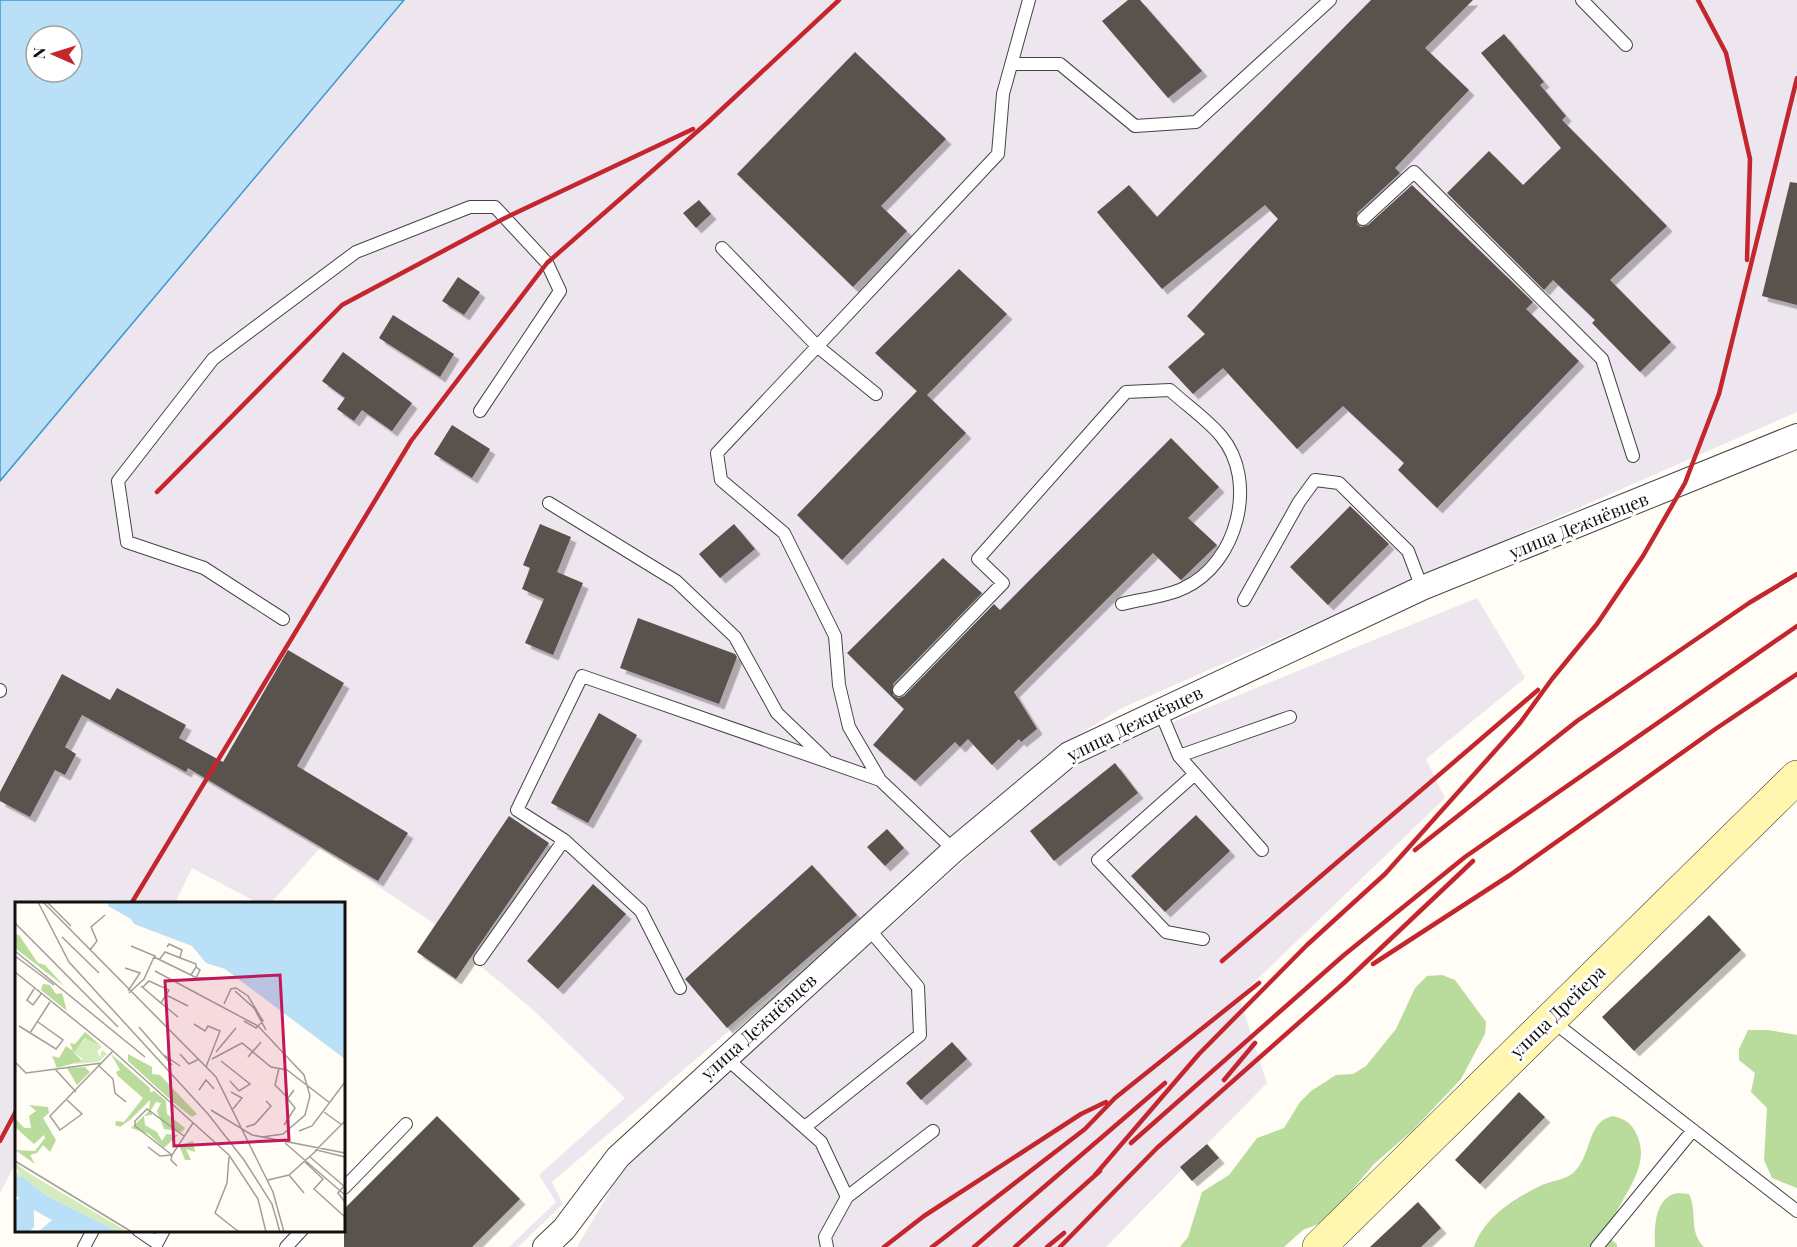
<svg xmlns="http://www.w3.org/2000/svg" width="1797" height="1247" font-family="'Playfair Display',serif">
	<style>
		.industrial { fill: #eee6ef }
		.forest { fill: #b9dc9c }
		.water { fill: #b9e0f7; stroke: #3f96cf; stroke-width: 1.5; fill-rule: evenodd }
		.building { fill: #5a524d; filter: url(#shadow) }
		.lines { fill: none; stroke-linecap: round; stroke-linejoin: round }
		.service-casing { stroke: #444; stroke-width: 14 }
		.minor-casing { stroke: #444; stroke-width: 26 }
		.secondary-casing { stroke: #333; stroke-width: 34 }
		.service { stroke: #fff; stroke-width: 12 }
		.minor { stroke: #fff; stroke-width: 24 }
		.secondary { stroke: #fff6b0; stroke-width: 33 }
		.rail { stroke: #c4262e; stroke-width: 4.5 }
		.labels { text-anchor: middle; stroke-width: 6; stroke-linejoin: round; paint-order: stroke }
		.street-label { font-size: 18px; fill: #111; stroke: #fff }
		.inset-road { fill: none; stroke: #a09f9a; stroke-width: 1.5 }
		.view { fill: #c2185b; fill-opacity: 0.15; stroke: #c2185b; stroke-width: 3 }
		.inset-edge { fill: none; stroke: #111; stroke-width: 3 }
	</style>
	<defs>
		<filter id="shadow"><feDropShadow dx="5.5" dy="5.5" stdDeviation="0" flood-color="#0004"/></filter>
	</defs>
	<rect width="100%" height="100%" fill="#fffdf5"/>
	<path class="industrial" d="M 404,0 L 1797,0 L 1797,412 L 1122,708 L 1070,740 L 552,1182 L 563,1204 L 518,1247 L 509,1247 L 556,1202 L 539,1175 L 625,1098 L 531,1008 L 471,958 L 456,979 L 417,952 L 435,924 L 320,848 L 271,903 L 258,903 L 192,868 L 175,903 L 16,904 L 16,1162 L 0,1193 L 0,481 Z
		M 1477,598 L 1525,678 L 1426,759 L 1445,798 L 1239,997 L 1267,1083 L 1106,1247 L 577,1247 L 627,1162 L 1074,762 Z"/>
	<path class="forest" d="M 1442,975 L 1455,980 L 1486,1022 L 1485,1034 L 1461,1079 L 1413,1130 L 1374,1164 L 1326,1221 L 1303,1230 L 1284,1247 L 1180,1247 L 1188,1237 L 1202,1192 L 1229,1175 L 1257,1138 L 1284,1128 L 1300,1102 L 1311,1091 L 1336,1075 L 1353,1074 L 1366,1066 L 1396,1029 L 1415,988 L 1427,976 Z
		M 1748,1030 L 1768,1030 L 1797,1035 L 1797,1188 L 1772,1178 L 1764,1160 L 1767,1108 L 1751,1092 L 1755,1073 L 1739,1060 L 1739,1049 Z
		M 1613,1116 C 1626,1119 1632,1124 1637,1135 C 1654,1173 1611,1202 1609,1238 L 1617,1244 L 1617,1247 L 1474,1247 C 1484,1217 1515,1198 1542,1185 C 1551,1181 1564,1180 1572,1174 C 1593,1157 1585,1122 1613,1116 Z
		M 1678,1193 L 1689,1194 C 1698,1213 1688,1231 1704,1247 L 1655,1247 C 1654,1227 1655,1196 1678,1193 Z"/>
	<path class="water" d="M 0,0 L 404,0 L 0,481 ZM 36,36 L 72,36 L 72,72 L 36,72 Z"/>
	<path class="building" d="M 1128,0 L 1140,0 L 1202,71 L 1168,98 L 1102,21 Z
		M 1371,0 L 1473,0 L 1425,48 L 1469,90 L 1395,168 L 1400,173 L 1357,213 L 1357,224 L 1361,227 L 1368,225 L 1412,185 L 1533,302 L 1526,309 L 1579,361 L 1437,508 L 1398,470 L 1404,463 L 1343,406 L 1297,449 L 1223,368 L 1193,394 L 1168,367 L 1205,334 L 1187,316 L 1278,219 L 1265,205 L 1162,289 L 1097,212 L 1129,185 L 1157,217 Z
		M 1504,34 L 1544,82 L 1540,85 L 1566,116 L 1562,120 L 1667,226 L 1610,280 L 1671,342 L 1640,372 L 1592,323 L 1595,320 L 1553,280 L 1544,290 L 1447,193 L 1489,151 L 1523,185 L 1561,148 L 1481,53 Z
		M 855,52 L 946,139 L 881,206 L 907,231 L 853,287 L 737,174 Z
		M 1790,182 L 1797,183 L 1797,305 L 1762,296 Z
		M 699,200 L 711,214 L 696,228 L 683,213 Z
		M 959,269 L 1007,314 L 927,395 L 966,433 L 842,560 L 797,515 L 917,391 L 875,353 Z
		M 458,277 L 480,292 L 464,315 L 442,301 Z
		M 393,315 L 454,354 L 440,377 L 379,338 Z
		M 343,352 L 412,403 L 392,431 L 362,410 L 354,421 L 337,409 L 345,398 L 322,381 Z
		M 452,425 L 490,449 L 472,478 L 434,454 Z
		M 1171,438 L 1219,487 L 1188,518 L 1217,545 L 1181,580 L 1153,553 L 1014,692 L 1037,729 L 1021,742 L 1019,739 L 992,765 L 968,739 L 960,747 L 955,742 L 915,781 L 873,745 L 904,709 L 847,653 L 943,558 L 982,593 L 893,684 L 893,695 L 898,698 L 904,696 L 994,604 L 1000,610 Z
		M 1350,506 L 1389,544 L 1328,605 L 1290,567 Z
		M 540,524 L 571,537 L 557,572 L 583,583 L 553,655 L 525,643 L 544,599 L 522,589 L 530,568 L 523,565 Z
		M 734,524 L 755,549 L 720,578 L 699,554 Z
		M 638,618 L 735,654 L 737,657 L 719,704 L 620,668 Z
		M 288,650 L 344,683 L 297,766 L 408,833 L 378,881 L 188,768 L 186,772 L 82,715 L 65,747 L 76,754 L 65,775 L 55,770 L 30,817 L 0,801 L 0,792 L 62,674 L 110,700 L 117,688 L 186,725 L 179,738 L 223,762 Z
		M 599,713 L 637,735 L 588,823 L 551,803 Z
		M 1115,763 L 1138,793 L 1054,861 L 1030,831 Z
		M 1196,815 L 1230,851 L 1165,912 L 1131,876 Z
		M 509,816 L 549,843 L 456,979 L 417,952 Z
		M 887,829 L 904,848 L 885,866 L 867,847 Z
		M 812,865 L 857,915 L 727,1028 L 685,979 Z
		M 593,884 L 626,914 L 558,989 L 527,961 Z
		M 1709,915 L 1741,950 L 1634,1051 L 1602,1017 Z
		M 952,1042 L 967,1059 L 921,1100 L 906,1083 Z
		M 1519,1092 L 1545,1117 L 1480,1184 L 1455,1160 Z
		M 437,1116 L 520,1199 L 472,1247 L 344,1247 L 344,1209 Z
		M 1207,1144 L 1219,1158 L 1192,1181 L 1180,1167 Z
		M 1418,1202 L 1441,1228 L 1421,1247 L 1370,1247 Z"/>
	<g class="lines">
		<g class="service-casing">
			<path id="service" d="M 1582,0 L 1626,45
				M 1012,64 L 1060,64 L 1135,126 L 1196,122 L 1330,0
				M 1363,219 L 1414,172 L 1602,359 L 1633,456
				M 722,248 L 817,346 L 876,394
				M 549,503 L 676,581 L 735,637 L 777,713 L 825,759
				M 1244,600 L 1299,502 L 1315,480 L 1339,483 L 1408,551 L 1422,588
				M 283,619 L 204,568 L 127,542 L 118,481 L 213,359 L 356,252 L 470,207 L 495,207 L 547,263 L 560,291 L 480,411
				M 899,690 L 1003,583 L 978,559 L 1126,392 L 1170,390 C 1186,405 1207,419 1221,436 C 1259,481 1237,564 1184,588 C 1166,597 1141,599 1122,604
				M 0,691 L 0,690
				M 1160,711 L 1179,756 L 1262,850
				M 1179,756 L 1290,717
				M 1195,774 L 1098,860 L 1166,932 L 1203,939
				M 880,780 L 849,727 L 839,685 L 835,636 L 784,533 L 721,480 L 717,453 L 998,154 L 1003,94 L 1029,0
				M 564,840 L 641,911 L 680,988
				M 480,959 L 564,840 L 517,810 L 582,676 L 880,780 L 954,850
				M 1551,1020 L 1797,1211
				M 726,1058 L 821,1142 L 847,1197
				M 805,1127 L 920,1035 L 918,987 L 868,928
				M 344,1188 L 406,1124
				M 138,1230 L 157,1243 L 164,1230
				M 84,1247 L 93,1230
				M 286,1247 L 302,1230
				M 827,1247 L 825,1237 L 847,1197 L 933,1131
				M 1597,1247 L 1693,1130"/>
		</g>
		<g class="minor-casing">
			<path id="minor" d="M 545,1247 L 564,1229 L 618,1157 L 954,850 L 1069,754 L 1422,588 L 1797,436"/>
		</g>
		<g class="secondary-casing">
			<path id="secondary" d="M 1319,1247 L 1797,777"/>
		</g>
		<use href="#service" class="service"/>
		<use href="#minor" class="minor"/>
		<use href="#secondary" class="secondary"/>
		<path class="rail" d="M 1698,0 L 1726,53 L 1750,159 L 1747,260
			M 157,492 L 342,305 L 505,218 L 693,129
			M 1415,850 L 1577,721 L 1749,603 L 1797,574
			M 131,904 L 411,441 L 547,263 L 707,123 L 839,0
			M 1222,961 L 1538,690
			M 1373,964 L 1510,875 L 1714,730 L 1797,674
			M 1224,1080 L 1255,1043
			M 0,1141 L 16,1111
			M 1131,1143 L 1344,955 L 1465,857 L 1797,626
			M 1095,1175 L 1199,1054 L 1307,945 L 1385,874 L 1520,723 L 1552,679 L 1597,624 L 1643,556 L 1685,483 L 1719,394 L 1797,78
			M 884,1247 L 924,1216 L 1081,1114 L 1106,1102
			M 932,1247 L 1085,1129 L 1115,1098 L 1259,983
			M 974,1247 L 1165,1083
			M 1015,1247 L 1100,1171
			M 1047,1247 L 1064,1233
			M 1060,1247 L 1157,1148 L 1345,982 L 1473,861"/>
	</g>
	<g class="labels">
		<g class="street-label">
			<text transform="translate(1579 526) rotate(-22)" y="6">улица Дежнёвцев</text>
			<text transform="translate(1135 724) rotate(-26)" y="6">улица Дежнёвцев</text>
			<text transform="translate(1558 1012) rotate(-44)" y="6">улица Дрейера</text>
			<text transform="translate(759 1027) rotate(-42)" y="6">улица Дежнёвцев</text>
		</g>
	</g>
	<g transform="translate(15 902)">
		<rect width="330" height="330" fill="#fffdf5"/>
		<path d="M 71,136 L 87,145 L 82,149 L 85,155 L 87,148 L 92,152 L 83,160 L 59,162 L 68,157 L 59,151 ZM 0,261 L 15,272 L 113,330 L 104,330 L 32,294 L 8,275 L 0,274 L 0,270 L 4,272 Z" fill="#d5ebbd"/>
		<path d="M 0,32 L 4,33 L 23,61 L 30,63 L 49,84 L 0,46 ZM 28,82 L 35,83 L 41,92 L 47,91 L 52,109 L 26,88 ZM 70,130 L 86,144 L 70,136 L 59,151 L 67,159 L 42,166 L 37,154 L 44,156 L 51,144 L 58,149 L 55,141 L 60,142 ZM 96,152 L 135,186 L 135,190 L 139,189 L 151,199 L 152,212 L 170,226 L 167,230 L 149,227 L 142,209 L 146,201 L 141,200 L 136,208 L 137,213 L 129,214 L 130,223 L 142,230 L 147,239 L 151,232 L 163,233 L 149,246 L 134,232 L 116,226 L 134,209 L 135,198 L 115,218 L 105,225 L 100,223 L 101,219 L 109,220 L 128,196 L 103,174 L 101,170 L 105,168 ZM 113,152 L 137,165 L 137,172 L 145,173 L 182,212 L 177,215 L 159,201 L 113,159 ZM 70,165 L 75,170 L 62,183 L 52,166 ZM 14,203 L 33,205 L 34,211 L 28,216 L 41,238 L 35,250 L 28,243 L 22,251 L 15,253 L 20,262 L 0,248 L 20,249 L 30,236 L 29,233 L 19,242 L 0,225 L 0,216 L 9,226 L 16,226 L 14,214 L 21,209 ZM 178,239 L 180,250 L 171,247 L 176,258 L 170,258 L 164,243 Z" fill="#b9dc9c"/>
		<path d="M 94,0 L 330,0 L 330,157 L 210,67 L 191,61 L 177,44 L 119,22 L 116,17 L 93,4 ZM 0,274 L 8,275 L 32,294 L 104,330 L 23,330 L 37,318 L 19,308 L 19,325 L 14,330 L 5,330 L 0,327 L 0,299 L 5,296 L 0,293 Z" fill="#b9e0f7"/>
		<path class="inset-road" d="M 23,0 L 54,60 L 193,212 L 229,258 L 257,302 L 265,330M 28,0 L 201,175 L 258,290 L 269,330M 32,0 L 56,24M 0,21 L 103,125M 47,35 L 84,71M 116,44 L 140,54 L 139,55 L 176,73 L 181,76 L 185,68 L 181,65 L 176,73M 152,45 L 154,42 L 167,48 L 165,55M 75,48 L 82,39 L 76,25 L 90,13M 0,49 L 130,155M 0,54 L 39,83M 144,58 L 150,50 L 181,62 L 181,65M 110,66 L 125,71 L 113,89M 140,69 L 243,124 L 289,173 L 295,194 L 290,213 L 268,232 L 247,235M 0,70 L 98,149 L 214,253 L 243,297 L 251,330M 181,76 L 201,76M 126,84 L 146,101 L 151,93M 128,85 L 134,79 L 154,88 L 151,93 L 173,104M 19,87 L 12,98 L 18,103 L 26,92M 220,89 L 239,106 L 251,128M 114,91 L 129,77 L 139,55M 146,101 L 163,115M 209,102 L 216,87 L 221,86 L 233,94 L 248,119 L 241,126 L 229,119M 179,122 L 190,129 L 193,124 L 205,129 L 191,165M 4,124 L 41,147 L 48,138 L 23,120M 124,125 L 157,163M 15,131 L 35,100M 201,150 L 221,126M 165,152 L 174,162 L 184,157M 149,153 L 165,164M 233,155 L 246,140M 197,157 L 227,141 L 256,165 L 272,168 L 315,201M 206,159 L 235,182 L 224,189 L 215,179M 0,160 L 11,171 L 87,161M 84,164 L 98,177 L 100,191 L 111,200M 264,166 L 260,183 L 273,196 L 279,188M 40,167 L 61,190M 184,188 L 191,178 L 199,187M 216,190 L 227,196 L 218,207M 52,198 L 67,212 L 45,228 L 35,214 L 98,149M 196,208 L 237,233 L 330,251M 309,210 L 327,223M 269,223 L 280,206 L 273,197M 231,225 L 240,222 L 256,204 L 251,199M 284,229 L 297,224 L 330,180M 270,241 L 330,293M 133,245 L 145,254 L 157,253M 300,249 L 330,219M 157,253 L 120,224 L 120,219 L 132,207 L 169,234M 214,255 L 212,281 L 200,311 L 224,330M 295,255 L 330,285M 0,259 L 117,330M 290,260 L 308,277 L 299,287 L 330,315M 162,264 L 156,258 L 157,253 L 178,221M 274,273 L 289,291M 253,278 L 274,273 L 302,248 L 330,255M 329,284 L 323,291 L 330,300"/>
		<path class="view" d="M 265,73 L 274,238 L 159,244 L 150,79 Z"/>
		<rect width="330" height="330" class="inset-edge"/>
	</g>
	<g transform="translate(54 54) rotate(273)"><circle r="28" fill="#ffffff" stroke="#a0a0a0" stroke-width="1.5"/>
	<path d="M0-4.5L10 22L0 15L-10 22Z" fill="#c4262e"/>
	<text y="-9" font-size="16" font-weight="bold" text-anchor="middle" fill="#111111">N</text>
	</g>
</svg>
